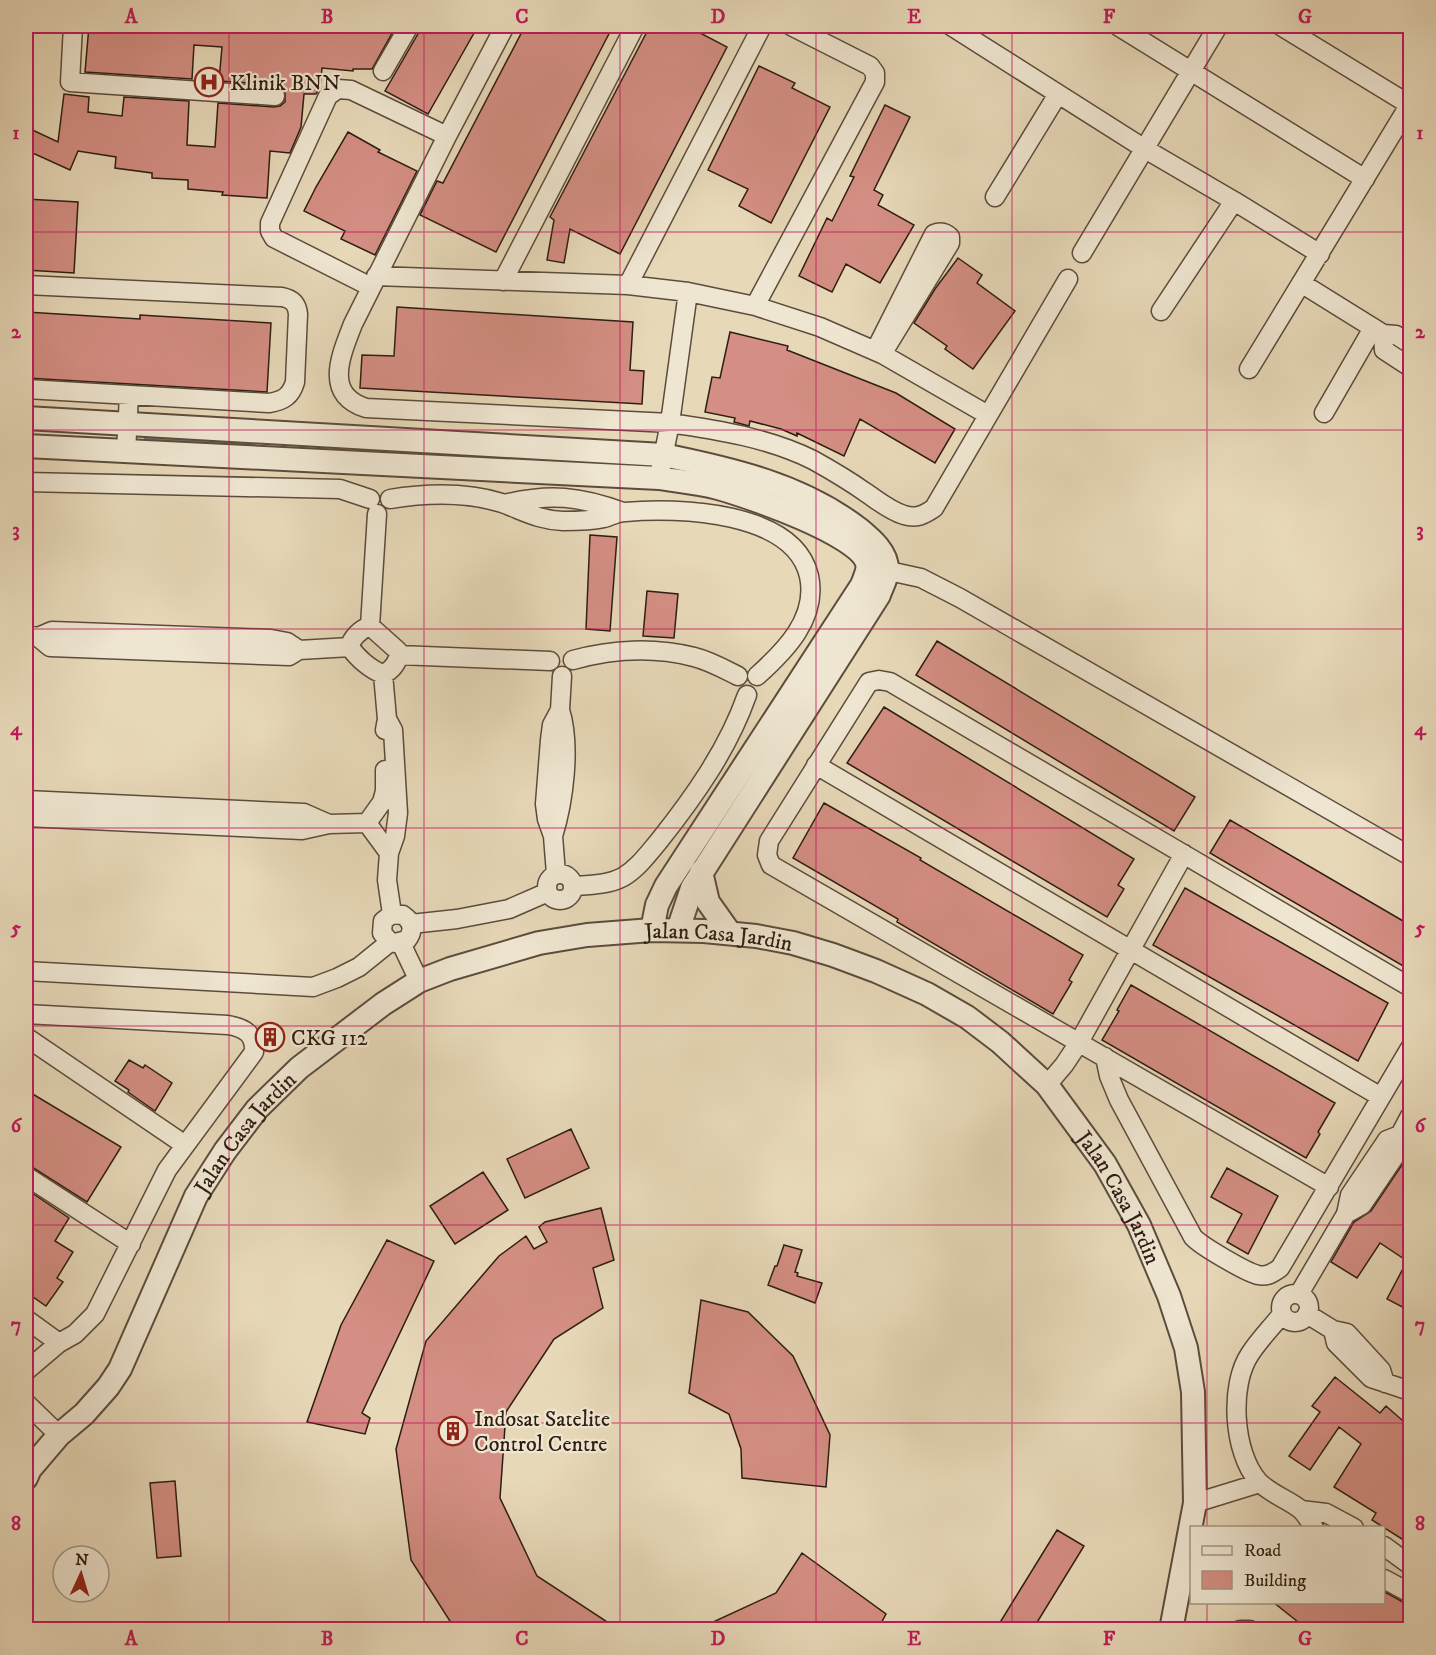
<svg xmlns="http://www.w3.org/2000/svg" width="1436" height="1655" font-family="'IM FELL DW Pica',serif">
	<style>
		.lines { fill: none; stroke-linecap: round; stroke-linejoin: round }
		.stream { stroke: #6f7977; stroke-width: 5 }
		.building { fill: #d48e83; stroke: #2e1d13; stroke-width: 1.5 }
		.minor-casing { stroke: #5c4c3c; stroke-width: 21 }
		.tertiary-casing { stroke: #5c4c3c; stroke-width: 26 }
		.minor { stroke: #efe6d1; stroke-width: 18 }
		.tertiary { stroke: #efe6d1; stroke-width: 22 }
		.grid { fill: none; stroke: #c2185b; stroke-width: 1.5; stroke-opacity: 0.55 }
		.labels { text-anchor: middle; stroke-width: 4.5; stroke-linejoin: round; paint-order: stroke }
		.poi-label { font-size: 22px; fill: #2e1d13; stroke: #efe6d1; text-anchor: start }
		.street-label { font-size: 22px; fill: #2e1d13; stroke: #efe6d1 }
		.neatline { fill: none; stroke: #c2185b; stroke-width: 2 }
		.grid-label { font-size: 20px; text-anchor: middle; font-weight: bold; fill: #c2185b }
	</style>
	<rect width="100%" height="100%" fill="#e7d8b8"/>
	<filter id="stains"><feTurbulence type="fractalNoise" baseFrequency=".00333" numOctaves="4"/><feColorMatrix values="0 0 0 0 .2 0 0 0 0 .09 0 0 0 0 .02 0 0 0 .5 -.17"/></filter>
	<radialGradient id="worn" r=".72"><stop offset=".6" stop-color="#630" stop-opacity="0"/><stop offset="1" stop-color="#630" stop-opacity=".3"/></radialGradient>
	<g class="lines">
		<path class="stream" d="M 146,437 L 256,447
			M 490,458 L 650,466"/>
	</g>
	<path class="building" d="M 89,26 L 396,26 L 372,69 L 353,69 L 353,71 L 322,68 L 320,88 L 316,94 L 304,94 L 301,127 L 290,153 L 270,151 L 267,198 L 222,195 L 223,192 L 188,189 L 188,180 L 152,178 L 152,173 L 115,168 L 116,157 L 78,151 L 70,170 L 26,150 L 26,127 L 58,142 L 64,94 L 89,97 L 88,112 L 122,116 L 124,97 L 189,101 L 187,145 L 215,147 L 218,103 L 274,107 L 280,106 L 285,102 L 285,92 L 276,85 L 219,81 L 222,47 L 194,45 L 192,79 L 85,72 Z
		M 420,26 L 478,26 L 428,114 L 385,91 L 419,32 Z
		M 525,26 L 613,26 L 496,252 L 420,215 L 437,181 L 443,183 Z
		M 650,26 L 687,26 L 727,47 L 620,254 L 570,229 L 564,263 L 547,260 L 554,220 L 550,217 Z
		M 759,66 L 795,83 L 792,88 L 830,107 L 771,223 L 739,206 L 748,189 L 708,170 Z
		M 885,105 L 910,117 L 874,190 L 883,195 L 878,205 L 914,225 L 880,283 L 846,264 L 832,292 L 799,276 L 827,218 L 832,221 L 854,177 L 850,176 Z
		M 348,132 L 380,150 L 378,152 L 417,171 L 375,255 L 341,239 L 345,231 L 304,211 L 316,187 Z
		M 26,199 L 78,202 L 74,273 L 26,270 Z
		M 958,258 L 982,275 L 977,283 L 1015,311 L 973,369 L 945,349 L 947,346 L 914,323 L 935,289 Z
		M 397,307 L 633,322 L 630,370 L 644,371 L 642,404 L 360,388 L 362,355 L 394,356 Z
		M 26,312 L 140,319 L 140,315 L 271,323 L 267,392 L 26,378 Z
		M 730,332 L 788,346 L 787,350 L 896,393 L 955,429 L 935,463 L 860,419 L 844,456 L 797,433 L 797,436 L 781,429 L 750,421 L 749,426 L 734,422 L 735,418 L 705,412 L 712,377 L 720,378 Z
		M 590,535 L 617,537 L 610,631 L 586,629 Z
		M 647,591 L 678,594 L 674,638 L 643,636 Z
		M 937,641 L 1195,797 L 1174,831 L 916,675 Z
		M 884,707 L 1134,859 L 1118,885 L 1124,889 L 1107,917 L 847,763 Z
		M 824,803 L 921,858 L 920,860 L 1083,955 L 1069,980 L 1072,982 L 1053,1014 L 897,922 L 898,919 L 793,858 Z
		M 1230,820 L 1410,925 L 1410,970 L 1210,853 Z
		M 1185,888 L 1388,1003 L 1358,1061 L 1153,945 Z
		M 1131,985 L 1335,1103 L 1318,1132 L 1320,1134 L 1306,1158 L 1102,1040 L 1119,1011 L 1117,1010 Z
		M 129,1060 L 143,1068 L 145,1065 L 172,1083 L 155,1111 L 128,1092 L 129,1090 L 115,1081 Z
		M 26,1090 L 121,1147 L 87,1202 L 32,1167 L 26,1165 Z
		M 571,1129 L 589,1168 L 525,1198 L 507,1159 Z
		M 1410,1147 L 1410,1311 L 1387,1299 L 1407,1261 L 1380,1243 L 1357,1278 L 1331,1262 L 1354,1222 L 1371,1211 L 1408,1156 Z
		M 1227,1168 L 1278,1196 L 1248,1254 L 1227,1242 L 1242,1214 L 1211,1197 Z
		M 483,1172 L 508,1210 L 455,1244 L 430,1206 Z
		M 26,1189 L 69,1218 L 55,1241 L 73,1252 L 57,1278 L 63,1282 L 46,1306 L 26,1292 Z
		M 601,1208 L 614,1260 L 593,1268 L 603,1308 L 554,1339 L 506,1412 L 500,1498 L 537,1576 L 618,1629 L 455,1629 L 411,1560 L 396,1449 L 426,1341 L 499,1256 L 526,1236 L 534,1249 L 547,1242 L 539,1227 L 545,1222 Z
		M 387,1240 L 434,1261 L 362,1413 L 370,1418 L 365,1434 L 307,1422 L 341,1325 Z
		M 784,1245 L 802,1250 L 795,1272 L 798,1273 L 797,1276 L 822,1283 L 815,1303 L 768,1285 L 775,1266 L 777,1266 Z
		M 701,1300 L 748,1312 L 793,1356 L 830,1435 L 826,1487 L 742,1478 L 741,1449 L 729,1414 L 689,1393 Z
		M 1335,1377 L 1380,1413 L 1386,1406 L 1410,1427 L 1410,1533 L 1405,1541 L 1372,1520 L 1376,1513 L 1334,1487 L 1361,1444 L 1339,1427 L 1310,1470 L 1289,1456 L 1320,1412 L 1312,1406 Z
		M 175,1481 L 181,1556 L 157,1558 L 150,1483 Z
		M 1057,1530 L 1084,1546 L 1033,1629 L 996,1629 Z
		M 802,1553 L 886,1614 L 878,1629 L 698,1629 L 776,1593 Z
		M 1385,1592 L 1410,1606 L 1410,1629 L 1307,1629 L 1273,1602 L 1383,1602 Z"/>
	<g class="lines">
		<g class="minor-casing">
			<path id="minor" d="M 73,26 L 70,82 L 275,96
				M 505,26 L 447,136 L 353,324 C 341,355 323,394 366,408 L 670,423 C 718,430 769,438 813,460 C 831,470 848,480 865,492 C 877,500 890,511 904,515 C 916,519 924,515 934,508 L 1068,279
				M 951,26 L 1145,149 L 1234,201 L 1320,254
				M 1118,26 L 1365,179
				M 1281,26 L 1410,105
				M 383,71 L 409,26
				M 995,197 L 1058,94
				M 1082,253 L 1218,26
				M 376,276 L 628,285 L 688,292 L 755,306 L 820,327 L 882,354 L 988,415
				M 503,281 L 635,26
				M 1301,283 L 1383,334 L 1396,335 L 1410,344
				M 26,285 L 282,297 C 292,299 297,303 298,314 L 295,382 C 291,396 283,401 269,403 L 26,389
				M 628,285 L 762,26
				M 371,287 L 274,238 L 270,231 L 270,223 L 328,96 L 338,89 L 351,90 L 447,136
				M 755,306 L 875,82 L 875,73 L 870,66 L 791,26
				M 1161,311 L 1234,201
				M 1383,334 L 1384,350 L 1410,367
				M 875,351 L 934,234 C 941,231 945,232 950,237 L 950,243 L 882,354
				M 1249,369 L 1410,104
				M 1324,413 L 1373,328
				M 126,452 L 129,395
				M 661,467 L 670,423 L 688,292
				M 26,482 L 340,489 L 370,499
				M 390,499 C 427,493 466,492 502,503 C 524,511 538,520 563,521 C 576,521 590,521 604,518 C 611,516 618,512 625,512 C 678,507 794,511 809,576 C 818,618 785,651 757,676
				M 505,504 C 549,493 580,496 623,512
				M 875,568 L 921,578 L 960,598 L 1410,856
				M 370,626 L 398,651 C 400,660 392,671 383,674 C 371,670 357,658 350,647 C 351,638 361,629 370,626 Z
				M 370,626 L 377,514
				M 26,635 L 38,637 L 52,631 L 271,639 L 287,642 L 299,650
				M 38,637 L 50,647 L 289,656 L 299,650 L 350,647
				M 399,655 L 550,661
				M 573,660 C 612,649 655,647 694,657 C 710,661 724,669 738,676
				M 383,674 L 387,719 L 385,730
				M 387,719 L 393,730 L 398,813 L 395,836 L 389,853 L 387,880 L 392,914
				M 816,765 L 1381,1097
				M 26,800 L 304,813 L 329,824
				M 26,817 L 302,830 L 329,824 L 367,823
				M 367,823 L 382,802 L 385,791 L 385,770
				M 367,823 L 389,853
				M 553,836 C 564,801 571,745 560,710
				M547 887a13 13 0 1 1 26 0a13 13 0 1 1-26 0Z
				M 556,874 L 553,836 L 547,819 L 545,804 L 550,740 L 552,725 L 560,710 L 562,676
				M 573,886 C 590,885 608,885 623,877 C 638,868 648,854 659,841 C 694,797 728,749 747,695
				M 411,924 L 457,919 L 509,909 L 548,892
				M 401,943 L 419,981
				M 26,971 L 313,987 L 337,978 L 359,967 L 390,942 L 395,943 L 407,940 C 414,931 413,922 403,915 L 392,914 L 383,921 L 382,933 L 390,942
				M 26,1014 L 228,1025 C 245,1028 255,1034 254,1052 L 167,1170 L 95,1314 L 75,1334 L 59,1343 L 26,1371
				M 26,1037 L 185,1145
				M 1105,1057 L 1109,1076 L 1119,1100 L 1193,1237 C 1201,1246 1246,1272 1258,1275 C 1267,1277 1273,1273 1280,1268 L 1410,1048
				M 1047,1085 L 1064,1065 L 1078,1044 L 1184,854
				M 26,1176 L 131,1244
				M 1329,1187 L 771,865 L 767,855 L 769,841 L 869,682 L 879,680 L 890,682 L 1410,987
				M 1346,1214 L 1362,1205 L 1399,1150 L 1400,1135 L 1410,1116
				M 1299,1294 L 1346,1214 L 1350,1195 L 1387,1140 L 1400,1135
				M1281 1308a14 14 0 1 1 28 0a14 14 0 1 1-28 0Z
				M 1282,1314 C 1272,1327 1259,1340 1250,1354 C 1229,1385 1233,1452 1258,1481 C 1269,1493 1287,1499 1300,1509 C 1306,1514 1310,1522 1314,1528
				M 1307,1314 L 1333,1330 L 1347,1333 L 1381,1370 L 1385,1383
				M 26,1319 L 59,1343
				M 1333,1330 L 1336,1343 L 1371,1378 L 1410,1391
				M 26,1403 L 59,1435
				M 1195,1503 L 1260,1483
				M 1301,1510 L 1326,1513 L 1354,1528
				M 1384,1546 L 1410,1565
				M 1384,1579 L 1410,1593
				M 1240,1630 L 1250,1630"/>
		</g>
		<g class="tertiary-casing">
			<g id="tertiary">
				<path d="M 26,418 L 663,455 C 732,469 802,485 859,529 C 871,539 887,552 887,569 C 888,577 881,588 879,595 L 692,888 L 678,930"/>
				<path d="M 26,446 L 659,478 C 678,481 699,483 718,488 C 747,496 859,534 867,563 C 869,570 864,579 862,585 L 666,886 L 657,905 L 652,930"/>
				<path d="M 701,872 L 708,902 L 730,933"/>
				<path id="s1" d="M 26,1478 L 30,1469 L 59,1435 L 84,1414 L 108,1387 L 120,1369 L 196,1196 L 225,1151 L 257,1109 L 299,1068 L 383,1004 L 419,981 L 450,969 L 539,943 L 587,935 L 652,930 L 704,931 L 756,936 L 793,943 L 833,955 L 876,971 L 927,994 L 967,1017 L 1000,1042 L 1047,1085 L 1105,1164 L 1139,1225 L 1169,1296 L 1186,1348 L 1193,1392 L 1195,1503 L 1171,1630"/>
			</g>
		</g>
		<use href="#minor" class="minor"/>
		<use href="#tertiary" class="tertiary"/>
	</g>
	<path class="grid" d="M 229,26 L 229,1630M 424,26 L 424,1630M 620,26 L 620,1630M 816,26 L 816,1630M 1012,26 L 1012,1630M 1207,26 L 1207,1528M 26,232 L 1410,232M 26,430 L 1410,430M 26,629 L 1410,629M 26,828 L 1410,828M 26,1026 L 1410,1026M 26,1225 L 1410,1225M 26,1423 L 1410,1423M 1207,1602 L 1207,1630"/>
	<defs>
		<g id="hospital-ring" transform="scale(1.5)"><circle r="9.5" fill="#efe6d1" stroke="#8f2418" stroke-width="1.5"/><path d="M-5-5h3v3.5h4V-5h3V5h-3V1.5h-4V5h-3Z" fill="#8f2418"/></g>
		<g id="building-ring" transform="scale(1.5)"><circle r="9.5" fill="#efe6d1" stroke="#8f2418" stroke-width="1.5"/><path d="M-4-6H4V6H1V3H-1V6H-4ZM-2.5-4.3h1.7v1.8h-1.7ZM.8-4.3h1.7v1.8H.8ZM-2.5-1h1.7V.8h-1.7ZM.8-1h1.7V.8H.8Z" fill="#8f2418"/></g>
	</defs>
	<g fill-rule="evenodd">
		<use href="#hospital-ring" x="209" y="82"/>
		<use href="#building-ring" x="270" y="1037"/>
		<use href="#building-ring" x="453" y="1431"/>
	</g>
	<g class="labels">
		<g class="poi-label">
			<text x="230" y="90">Klinik BNN</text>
			<text x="291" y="1045">CKG 112</text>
			<text x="474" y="1426">Indosat Satelite<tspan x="474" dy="25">Control Centre</tspan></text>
		</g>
		<g class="street-label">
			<text dy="8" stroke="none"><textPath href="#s1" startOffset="954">Jalan Casa Jardin</textPath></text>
			<text dy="8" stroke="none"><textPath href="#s1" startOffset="414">Jalan Casa Jardin</textPath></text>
			<text dy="8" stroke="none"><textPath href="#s1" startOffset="1458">Jalan Casa Jardin</textPath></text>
		</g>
	</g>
	<rect width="1436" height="1655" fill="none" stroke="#e7d8b8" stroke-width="66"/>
	<rect x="1190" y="1526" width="195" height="78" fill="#efe6d1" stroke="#a29685" stroke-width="1.5"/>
	<rect x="1202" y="1546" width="30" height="9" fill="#efe6d1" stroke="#a29685" stroke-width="1.5"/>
	<text x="1244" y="1556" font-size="18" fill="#2e1d13">Road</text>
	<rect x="1202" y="1571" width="30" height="18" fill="#d48e83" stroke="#a29685" stroke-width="1.5"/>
	<text x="1244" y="1586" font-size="18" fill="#2e1d13">Building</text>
	<g transform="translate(81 1574) rotate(4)"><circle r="28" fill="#efe6d1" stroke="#a29685" stroke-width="1.5"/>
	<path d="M0-4.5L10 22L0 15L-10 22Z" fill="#8f2418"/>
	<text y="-9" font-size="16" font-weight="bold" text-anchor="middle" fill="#2e1d13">N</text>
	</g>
	<rect x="33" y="33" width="1370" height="1589" class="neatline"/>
	<g class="grid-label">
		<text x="131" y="23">A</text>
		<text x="327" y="23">B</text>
		<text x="522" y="23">C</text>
		<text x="718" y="23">D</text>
		<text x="914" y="23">E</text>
		<text x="1109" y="23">F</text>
		<text x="1305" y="23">G</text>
		<text x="16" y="139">1</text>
		<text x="1420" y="139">1</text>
		<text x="16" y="338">2</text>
		<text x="1420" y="338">2</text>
		<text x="16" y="536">3</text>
		<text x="1420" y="536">3</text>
		<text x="16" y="735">4</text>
		<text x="1420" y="735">4</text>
		<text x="16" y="934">5</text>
		<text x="1420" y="934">5</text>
		<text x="16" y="1132">6</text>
		<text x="1420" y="1132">6</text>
		<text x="16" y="1331">7</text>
		<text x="1420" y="1331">7</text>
		<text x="16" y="1530">8</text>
		<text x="1420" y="1530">8</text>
		<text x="131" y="1645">A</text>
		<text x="327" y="1645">B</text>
		<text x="522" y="1645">C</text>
		<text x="718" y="1645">D</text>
		<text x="914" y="1645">E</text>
		<text x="1109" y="1645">F</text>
		<text x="1305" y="1645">G</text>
	</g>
	<rect width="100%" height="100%" filter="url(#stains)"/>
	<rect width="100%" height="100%" fill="url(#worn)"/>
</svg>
